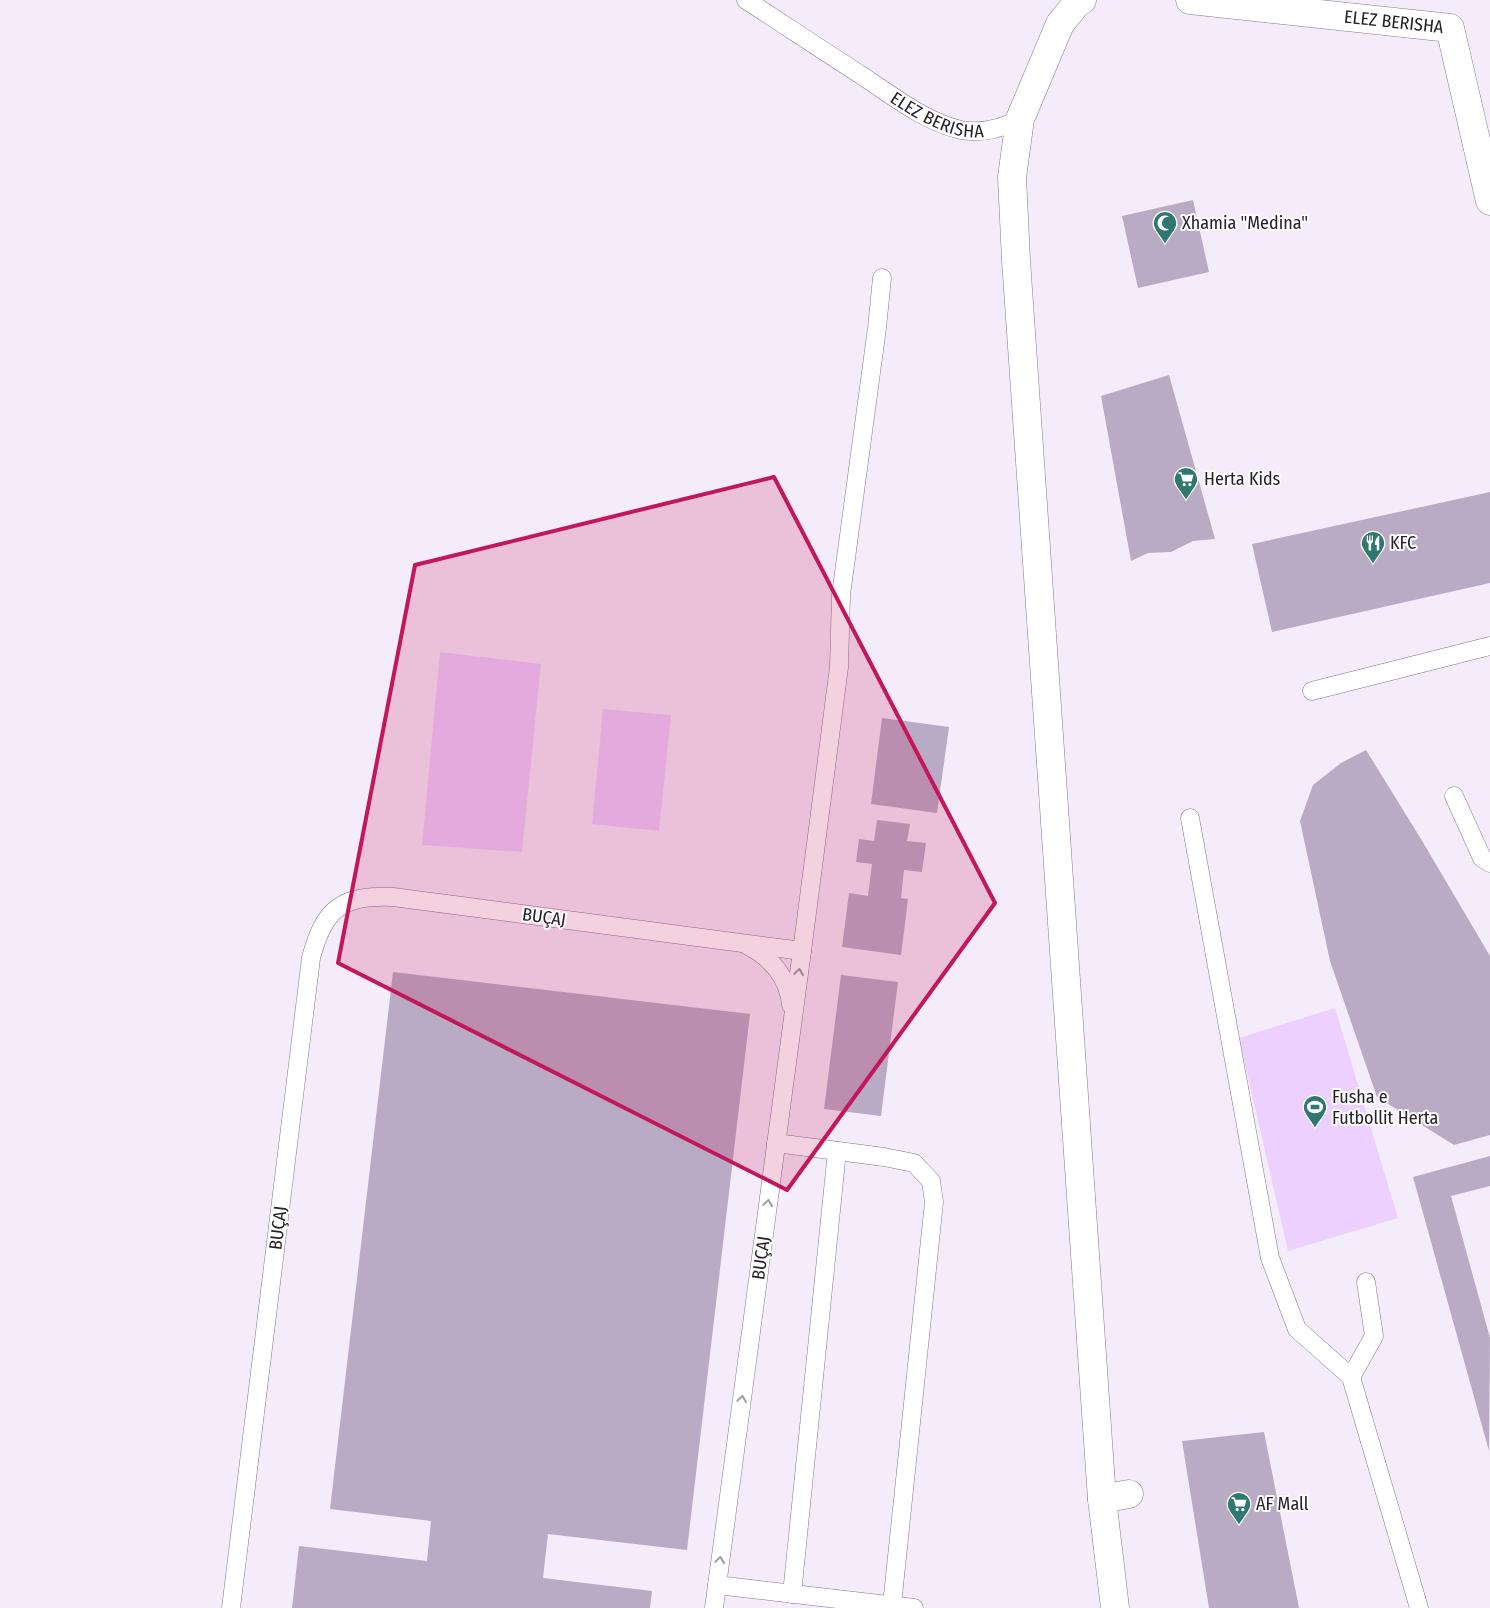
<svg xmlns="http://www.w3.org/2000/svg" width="1490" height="1608" font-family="'Fira Sans Condensed',sans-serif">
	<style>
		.green { fill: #ecd0fe }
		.building { fill: #b9abc3 }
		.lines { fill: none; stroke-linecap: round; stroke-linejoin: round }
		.lane-casing { stroke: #84778d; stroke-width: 19 }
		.street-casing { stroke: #84778d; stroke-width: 29 }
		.lane { stroke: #fff; stroke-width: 18 }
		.street { stroke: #fff; stroke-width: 28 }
		.oneway { stroke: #9e9b9f }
		.marked { fill: #c2185b; fill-opacity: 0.2; stroke: #c2185b; stroke-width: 4; stroke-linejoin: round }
		.labels { text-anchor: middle; stroke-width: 4; stroke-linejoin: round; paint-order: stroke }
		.street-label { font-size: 18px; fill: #27212a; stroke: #fdfdfd }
		.poi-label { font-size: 18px; fill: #27212a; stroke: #fdfdfd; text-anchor: start }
	</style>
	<rect width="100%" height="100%" fill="#f5ecfb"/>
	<path class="green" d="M 440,652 L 541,664 L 522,852 L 422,845 Z
		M 603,709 L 671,715 L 659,831 L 592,824 Z
		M 1335,1008 L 1398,1218 L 1288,1251 L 1239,1038 Z"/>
	<path class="building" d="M 1193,200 L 1209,272 L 1138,288 L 1122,216 Z
		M 1169,375 L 1215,539 L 1193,541 L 1171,552 L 1148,553 L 1131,561 L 1101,396 Z
		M 1490,492 L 1490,583 L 1272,632 L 1252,544 Z
		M 882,718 L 949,727 L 937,813 L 871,804 Z
		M 1366,750 L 1421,839 L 1490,956 L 1490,1135 L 1454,1145 L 1377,1097 L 1330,961 L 1300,821 L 1313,785 L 1341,763 Z
		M 877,820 L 910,824 L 907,841 L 926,843 L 922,872 L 904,870 L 901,898 L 908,899 L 901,955 L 842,947 L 849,893 L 868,896 L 872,864 L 856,862 L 859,839 L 874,841 Z
		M 393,972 L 750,1014 L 687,1550 L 548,1534 L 543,1578 L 652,1591 L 650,1608 L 292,1608 L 299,1546 L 427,1561 L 431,1521 L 330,1509 Z
		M 841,975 L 898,982 L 881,1116 L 824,1109 Z
		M 1490,1156 L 1490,1186 L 1451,1196 L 1490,1338 L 1489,1451 L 1413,1177 Z
		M 1264,1432 L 1299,1608 L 1209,1608 L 1182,1441 Z"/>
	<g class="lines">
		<g class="lane-casing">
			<g id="lane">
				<path id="s1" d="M 746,0 C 786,26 825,52 864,77 C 894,97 926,122 961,130 C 982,134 1001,129 1020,119"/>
				<path d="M 1312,691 L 1490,646"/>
				<path d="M 1454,796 L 1482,858 L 1490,863"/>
				<path d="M 1190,818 L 1270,1258 L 1297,1329 L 1351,1377 L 1419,1608"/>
				<path d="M 748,946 C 771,957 789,979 791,1005"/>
				<path d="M 802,951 L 839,667 L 841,595 L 877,328 L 882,278"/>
				<path d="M 776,1143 L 884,1157 L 914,1163 L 931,1181 L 934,1202 L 892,1605"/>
				<path d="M 1351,1377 L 1374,1336 L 1366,1282"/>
				<path d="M 717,1585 L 914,1608"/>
				<path d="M 792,1594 L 837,1151"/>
				<path d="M 231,1608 L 311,958 C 324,908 342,895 393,897 L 802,951 L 714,1608"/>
			</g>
		</g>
		<g class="street-casing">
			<g id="street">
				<path d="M 1082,0 L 1076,4 L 1060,24 L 1020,119 L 1012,177 L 1016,260 L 1102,1499"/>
				<path id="s2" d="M 1190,0 L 1450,28 L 1490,201"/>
				<path d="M 1115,1608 L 1102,1499 L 1129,1494"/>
			</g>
		</g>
		<use href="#lane" class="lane"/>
		<use href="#street" class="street"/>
	</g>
	<defs><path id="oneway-chevron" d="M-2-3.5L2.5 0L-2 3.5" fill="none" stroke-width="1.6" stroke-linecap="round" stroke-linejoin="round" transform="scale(1.25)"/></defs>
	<g class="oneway">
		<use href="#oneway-chevron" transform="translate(799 972) rotate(-82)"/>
		<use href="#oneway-chevron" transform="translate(768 1203) rotate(-82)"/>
		<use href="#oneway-chevron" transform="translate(742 1399) rotate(-82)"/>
		<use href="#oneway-chevron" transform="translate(720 1560) rotate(-82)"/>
	</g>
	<path class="marked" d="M 774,477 L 995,903 L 787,1190 L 338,963 L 415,565 Z"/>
	<defs>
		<g id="mosque-pin" transform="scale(1.25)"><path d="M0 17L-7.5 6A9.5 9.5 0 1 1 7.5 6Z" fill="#2f776f" stroke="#fdfdfd"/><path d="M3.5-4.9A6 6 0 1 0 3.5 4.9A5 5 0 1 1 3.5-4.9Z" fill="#fff"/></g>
		<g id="supermarket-pin" transform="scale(1.25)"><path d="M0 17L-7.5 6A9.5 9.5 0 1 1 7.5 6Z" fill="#2f776f" stroke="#fdfdfd"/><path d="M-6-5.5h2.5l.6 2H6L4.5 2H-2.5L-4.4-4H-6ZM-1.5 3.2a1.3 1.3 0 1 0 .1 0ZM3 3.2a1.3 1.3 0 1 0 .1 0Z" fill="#fff"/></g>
		<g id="restaurant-pin" transform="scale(1.25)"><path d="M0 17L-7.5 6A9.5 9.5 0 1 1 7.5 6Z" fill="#2f776f" stroke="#fdfdfd"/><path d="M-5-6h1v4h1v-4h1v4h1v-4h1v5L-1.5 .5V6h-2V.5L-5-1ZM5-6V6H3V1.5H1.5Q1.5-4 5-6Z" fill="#fff"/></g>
		<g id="stadium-pin" transform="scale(1.25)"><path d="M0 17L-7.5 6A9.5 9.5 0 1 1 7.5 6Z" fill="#2f776f" stroke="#fdfdfd"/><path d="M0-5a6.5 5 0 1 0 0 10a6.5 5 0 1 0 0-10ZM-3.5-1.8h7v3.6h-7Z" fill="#fff"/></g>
	</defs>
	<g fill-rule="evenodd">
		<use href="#mosque-pin" x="1165" y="223"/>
		<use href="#supermarket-pin" x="1186" y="479"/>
		<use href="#restaurant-pin" x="1373" y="543"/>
		<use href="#stadium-pin" x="1315" y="1107"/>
		<use href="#supermarket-pin" x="1239" y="1504"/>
	</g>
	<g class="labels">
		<g class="street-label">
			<text dy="6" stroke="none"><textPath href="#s2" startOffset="205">ELEZ BERISHA</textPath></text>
			<text dy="6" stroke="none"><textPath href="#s1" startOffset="225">ELEZ BERISHA</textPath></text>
			<text transform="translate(544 917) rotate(8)" y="6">BUÇAJ</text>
			<text transform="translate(278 1228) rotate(-83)" y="6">BUÇAJ</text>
			<text transform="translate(761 1258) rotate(-82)" y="6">BUÇAJ</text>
		</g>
		<g class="poi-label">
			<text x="1182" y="229">Xhamia "Medina"</text>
			<text x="1204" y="485">Herta Kids</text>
			<text x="1390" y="549">KFC</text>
			<text x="1332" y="1103">Fusha e<tspan x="1332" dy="21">Futbollit Herta</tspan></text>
			<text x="1256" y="1510">AF Mall</text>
		</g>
	</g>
</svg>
